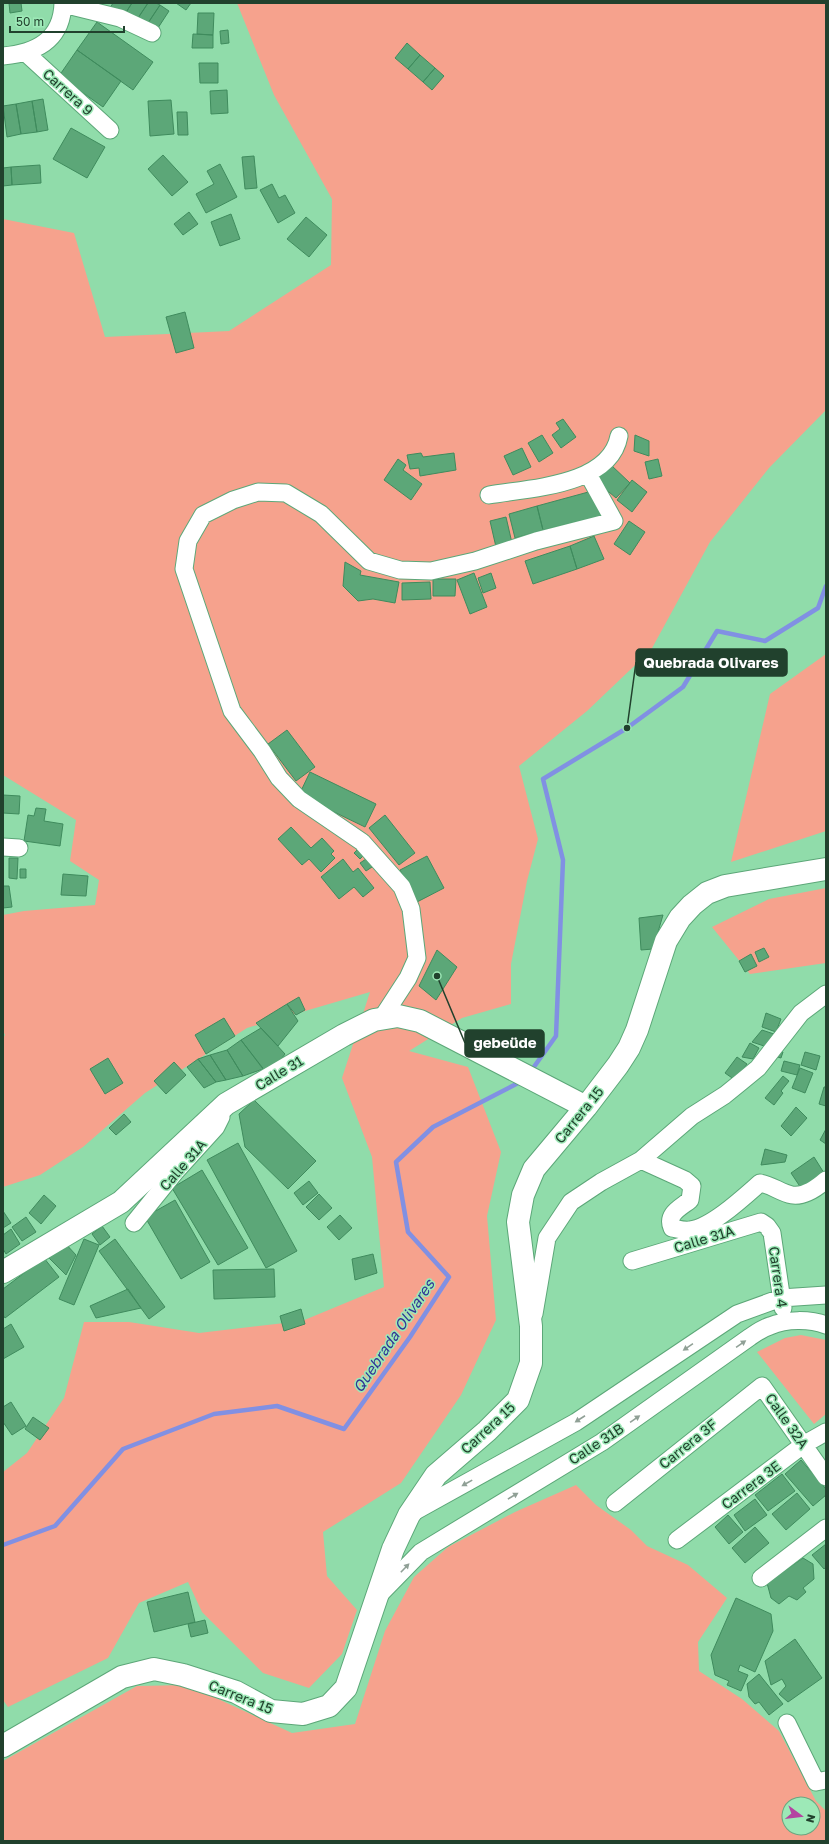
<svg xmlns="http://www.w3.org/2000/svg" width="829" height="1844" font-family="'Golos Text',sans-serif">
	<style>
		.green { fill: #f6a28d; fill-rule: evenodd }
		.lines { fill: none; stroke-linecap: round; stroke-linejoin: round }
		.stream { stroke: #8190e3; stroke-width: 4.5 }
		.building { fill: #5ca778; stroke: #3f8b5d }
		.street-casing { stroke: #5ca778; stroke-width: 19 }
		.secondary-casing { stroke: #5ca778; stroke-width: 24 }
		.street { stroke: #fff; stroke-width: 17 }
		.secondary { stroke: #fff; stroke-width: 22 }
		.oneway { fill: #90a096 }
		.labels { text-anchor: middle; stroke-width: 3; stroke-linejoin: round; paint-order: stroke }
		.street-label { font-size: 14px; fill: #21412d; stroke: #9de9b7 }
		.water-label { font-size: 15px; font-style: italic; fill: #313595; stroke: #9de9b7 }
		.leader { fill: none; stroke: #21412d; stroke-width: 1.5 }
		.callout-dot { fill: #21412d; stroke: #9de9b7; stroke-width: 1.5 }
		.callout { fill: #21412d; stroke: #21412d; stroke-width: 1.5 }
		.callout-label { font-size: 15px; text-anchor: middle; font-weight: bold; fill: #fff }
	</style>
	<rect width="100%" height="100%" fill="#90dcaa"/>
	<path class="green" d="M 237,3 L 826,3 L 826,410 L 769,468 L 710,542 L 651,650 L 587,711 L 519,766 L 538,839 L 527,881 L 511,964 L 511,1004 L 462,1018 L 409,1051 L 468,1067 L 501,1152 L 487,1216 L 496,1320 L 461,1395 L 401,1483 L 323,1532 L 327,1576 L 357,1610 L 342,1654 L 309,1688 L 263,1673 L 202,1612 L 188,1582 L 139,1603 L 108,1658 L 8,1707 L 3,1700 L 3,1472 L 27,1453 L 64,1398 L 84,1322 L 129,1322 L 199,1333 L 302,1321 L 384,1287 L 372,1157 L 342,1078 L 370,992 L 247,1028 L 145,1093 L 83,1147 L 40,1175 L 3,1187 L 3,1038 L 5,1035 L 3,1031 L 3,915 L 24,911 L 95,905 L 99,880 L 70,861 L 76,820 L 3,775 L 3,219 L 74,233 L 105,337 L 229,331 L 331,265 L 332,199 L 274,95 Z
		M 826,654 L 826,831 L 731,862 L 770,694 Z
		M 826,888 L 826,963 L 750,974 L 712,927 L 769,899 Z
		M 801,1335 L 826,1340 L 826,1414 L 814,1424 L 757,1352 L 785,1338 Z
		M 576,1485 L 596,1505 L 631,1530 L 647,1546 L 688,1565 L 727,1598 L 698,1642 L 699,1671 L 742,1699 L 779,1731 L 816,1801 L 826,1811 L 826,1841 L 3,1841 L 3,1761 L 137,1686 L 188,1685 L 292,1733 L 355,1724 L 385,1631 L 414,1577 L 448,1547 L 515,1512 ZM 789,1804 L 813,1804 L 813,1828 L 789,1828 Z"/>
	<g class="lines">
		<path class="stream" d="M 531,1071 L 556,1036 L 563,860 L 543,779 L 627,728 L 683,687 L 717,631 L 765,641 L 818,608 L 826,586
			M 3,1545 L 55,1526 L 123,1449 L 214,1414 L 277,1406 L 344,1429 L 410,1337 L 449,1277 L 408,1232 L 396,1162 L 433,1127 L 522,1081"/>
	</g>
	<path class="building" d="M 9,3 L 21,3 L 22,11 L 10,13 Z
		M 113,3 L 132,3 L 123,17 L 108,11 Z
		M 132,3 L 148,3 L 136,21 L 123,17 Z
		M 148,3 L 156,3 L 160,5 L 146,26 L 136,21 Z
		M 176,3 L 191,3 L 186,10 Z
		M 160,5 L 169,11 L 156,31 L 146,26 Z
		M 198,13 L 214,13 L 213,35 L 197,34 Z
		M 97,22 L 153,62 L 133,90 L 77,50 Z
		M 228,30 L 229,43 L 221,44 L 220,31 Z
		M 193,34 L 213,35 L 213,48 L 192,48 Z
		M 407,43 L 420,55 L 408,69 L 395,58 Z
		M 77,50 L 121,81 L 103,107 L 59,76 Z
		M 420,55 L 435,68 L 423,82 L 408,69 Z
		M 199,63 L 218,63 L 218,83 L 200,83 Z
		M 435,68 L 444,76 L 432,90 L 423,82 Z
		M 227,90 L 228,113 L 211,114 L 210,91 Z
		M 43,99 L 48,130 L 37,132 L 32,101 Z
		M 171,100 L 174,134 L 150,136 L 148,101 Z
		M 32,101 L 37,132 L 21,134 L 16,104 Z
		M 16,104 L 21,134 L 7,137 L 3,106 Z
		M 177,112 L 187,112 L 188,135 L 178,135 Z
		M 71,128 L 105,147 L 87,178 L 53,159 Z
		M 163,155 L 188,182 L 172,196 L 148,169 Z
		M 254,156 L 257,188 L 245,189 L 242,157 Z
		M 220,164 L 237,197 L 206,213 L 196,194 L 214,184 L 207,171 Z
		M 40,165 L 41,183 L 12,185 L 11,167 Z
		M 11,167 L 12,185 L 3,186 L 3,168 Z
		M 272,184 L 279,198 L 285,195 L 295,213 L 278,223 L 260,190 Z
		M 189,212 L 198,224 L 183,235 L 174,224 Z
		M 231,214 L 240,239 L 220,246 L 211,222 Z
		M 306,217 L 327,235 L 309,257 L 287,239 Z
		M 185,312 L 194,348 L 176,353 L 166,317 Z
		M 563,419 L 576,437 L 561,448 L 552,435 L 560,429 L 556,423 Z
		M 542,435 L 553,453 L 539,462 L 528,443 Z
		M 635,435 L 649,441 L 649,456 L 634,451 Z
		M 522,448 L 531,467 L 513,475 L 504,456 Z
		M 421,453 L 423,457 L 454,453 L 456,470 L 420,476 L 419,468 L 410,469 L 407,455 Z
		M 398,459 L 406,465 L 403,470 L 422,484 L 411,500 L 384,480 Z
		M 658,459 L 662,476 L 649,479 L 645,462 Z
		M 611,465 L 630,483 L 616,498 L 595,480 Z
		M 632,480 L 647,492 L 632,512 L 617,500 Z
		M 592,491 L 608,514 L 543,530 L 537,506 Z
		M 537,506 L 543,530 L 515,538 L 509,514 Z
		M 506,517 L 512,543 L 496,547 L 490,521 Z
		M 629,521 L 645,532 L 630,555 L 614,544 Z
		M 594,536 L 604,559 L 577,569 L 570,546 Z
		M 570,546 L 577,569 L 533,584 L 525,561 Z
		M 345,562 L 361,571 L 360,575 L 399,582 L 395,603 L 373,599 L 358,601 L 343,586 Z
		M 474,573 L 487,607 L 470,614 L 457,580 Z
		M 491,573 L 496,588 L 483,593 L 478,578 Z
		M 433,579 L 456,579 L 455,596 L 433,596 Z
		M 430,582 L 431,599 L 402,600 L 402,583 Z
		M 287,730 L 315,767 L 296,781 L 268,744 Z
		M 310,772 L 376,804 L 365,827 L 299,795 Z
		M 3,795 L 20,796 L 19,814 L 3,813 Z
		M 36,808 L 46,809 L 44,821 L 63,824 L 60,846 L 24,841 L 28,815 L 34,816 Z
		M 385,815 L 415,853 L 399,865 L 369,828 Z
		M 291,827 L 311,848 L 322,838 L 334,851 L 331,854 L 335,858 L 321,872 L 309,859 L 302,865 L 278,839 Z
		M 362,845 L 368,851 L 360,859 L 354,853 Z
		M 427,856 L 444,888 L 417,902 L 400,870 Z
		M 369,857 L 375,865 L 366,871 L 360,863 Z
		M 9,858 L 18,858 L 17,879 L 9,878 Z
		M 343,859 L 353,872 L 358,868 L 374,888 L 363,897 L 354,887 L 339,899 L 321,877 Z
		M 20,869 L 26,869 L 26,878 L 20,878 Z
		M 63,874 L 88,876 L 86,896 L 61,895 Z
		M 3,886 L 9,886 L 12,907 L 3,908 Z
		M 663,915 L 653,949 L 641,950 L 639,918 Z
		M 764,948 L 769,957 L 759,962 L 755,952 Z
		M 437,950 L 457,967 L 436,1000 L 419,986 Z
		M 751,954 L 757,966 L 745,972 L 739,961 Z
		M 299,997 L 305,1010 L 296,1015 L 287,1004 Z
		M 287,1004 L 298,1021 L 278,1046 L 256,1023 Z
		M 766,1013 L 781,1019 L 776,1032 L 762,1027 Z
		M 224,1018 L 235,1036 L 206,1054 L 195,1035 Z
		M 261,1028 L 285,1054 L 269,1076 L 241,1040 Z
		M 762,1030 L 774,1034 L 770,1048 L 752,1042 Z
		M 241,1040 L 263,1069 L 243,1076 L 227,1050 Z
		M 750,1043 L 759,1048 L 753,1059 L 742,1057 Z
		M 227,1050 L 243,1076 L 226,1080 L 210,1055 Z
		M 776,1050 L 783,1052 L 781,1058 L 774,1056 Z
		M 805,1052 L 820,1056 L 816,1070 L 801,1065 Z
		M 210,1055 L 226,1080 L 216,1082 L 198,1059 Z
		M 737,1057 L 747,1064 L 735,1080 L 725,1073 Z
		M 108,1058 L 123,1083 L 105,1094 L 90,1069 Z
		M 198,1059 L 216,1082 L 204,1088 L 187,1067 Z
		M 784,1061 L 800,1065 L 797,1075 L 781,1071 Z
		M 174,1062 L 186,1075 L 166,1094 L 154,1081 Z
		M 800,1068 L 813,1073 L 805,1093 L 792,1088 Z
		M 783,1076 L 789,1081 L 781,1091 L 783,1093 L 774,1105 L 765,1098 Z
		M 824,1087 L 826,1087 L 826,1106 L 819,1104 Z
		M 254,1100 L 316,1161 L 288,1189 L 245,1147 L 239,1114 Z
		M 796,1107 L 807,1118 L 791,1136 L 781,1126 Z
		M 124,1114 L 131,1122 L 116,1135 L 109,1128 Z
		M 826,1129 L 826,1144 L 820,1140 Z
		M 238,1143 L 297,1251 L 266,1268 L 207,1160 Z
		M 765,1149 L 787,1155 L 785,1162 L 761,1165 Z
		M 814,1157 L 824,1173 L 801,1188 L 791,1173 Z
		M 202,1170 L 248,1248 L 218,1265 L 172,1188 Z
		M 309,1181 L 318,1193 L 303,1205 L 294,1193 Z
		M 319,1194 L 332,1208 L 319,1220 L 306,1207 Z
		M 44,1195 L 56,1206 L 41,1224 L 29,1213 Z
		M 175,1200 L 210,1262 L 181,1279 L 145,1217 Z
		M 3,1211 L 11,1223 L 3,1228 Z
		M 340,1215 L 352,1228 L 339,1240 L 327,1227 Z
		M 26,1217 L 36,1232 L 22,1241 L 12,1227 Z
		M 102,1226 L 110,1237 L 100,1245 L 92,1234 Z
		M 11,1229 L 20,1244 L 6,1254 L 3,1249 L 3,1235 Z
		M 84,1239 L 99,1245 L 74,1305 L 59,1299 Z
		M 115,1239 L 165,1307 L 149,1319 L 99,1251 Z
		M 64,1242 L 76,1255 L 66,1275 L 49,1258 Z
		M 373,1254 L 377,1273 L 355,1280 L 352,1259 Z
		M 44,1258 L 59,1277 L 5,1318 L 3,1315 L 3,1289 Z
		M 274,1269 L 275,1297 L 214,1299 L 213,1270 Z
		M 128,1289 L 141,1308 L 96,1318 L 90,1306 Z
		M 301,1309 L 305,1324 L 284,1331 L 280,1316 Z
		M 11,1324 L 24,1347 L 3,1359 L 3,1329 Z
		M 11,1402 L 26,1426 L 12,1435 L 3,1422 L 3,1407 Z
		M 33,1417 L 49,1428 L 40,1440 L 25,1429 Z
		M 801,1460 L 826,1489 L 826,1495 L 813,1506 L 785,1474 Z
		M 782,1474 L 795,1491 L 768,1511 L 755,1495 Z
		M 797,1493 L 810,1509 L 786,1530 L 772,1514 Z
		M 755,1499 L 767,1515 L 745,1531 L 734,1515 Z
		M 728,1515 L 743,1532 L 729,1544 L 715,1527 Z
		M 755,1527 L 769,1543 L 745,1563 L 732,1548 Z
		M 826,1544 L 826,1567 L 824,1569 L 812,1555 Z
		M 803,1558 L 813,1564 L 814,1579 L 803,1588 L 806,1592 L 797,1600 L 789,1596 L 779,1604 L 771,1598 L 767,1583 Z
		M 188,1592 L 195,1622 L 154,1632 L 147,1602 Z
		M 736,1598 L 771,1614 L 773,1631 L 755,1672 L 740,1665 L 738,1671 L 748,1675 L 741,1691 L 727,1685 L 729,1681 L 715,1675 L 711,1655 Z
		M 205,1620 L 208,1633 L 191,1637 L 188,1624 Z
		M 795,1639 L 822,1678 L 788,1702 L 779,1694 L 786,1686 L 782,1679 L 771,1685 L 765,1661 Z
		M 759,1674 L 783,1704 L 769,1715 L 759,1702 L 755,1704 L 749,1697 L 747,1684 Z"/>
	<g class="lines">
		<g class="street-casing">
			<path id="street" d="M 63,4 L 120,18 L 152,33
				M 26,53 L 110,130
				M 3,56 C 36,53 62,40 63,3
				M 489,495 C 529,488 610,486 619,436
				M 3,847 L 19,848
				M 382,1018 L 408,978 L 417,958 L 411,909 L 402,887 L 362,842 L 299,799 L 279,778 L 262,751 L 232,711 L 184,569 L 188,541 L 203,515 L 233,500 L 258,492 L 286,493 L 321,514 L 369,561 L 400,570 L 431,571 L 475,561 L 536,541 L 614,521 L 588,474
				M 641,1160 L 685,1180 L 692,1186 L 690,1200 C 680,1208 666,1214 672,1228 C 678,1229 684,1231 690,1230 C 711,1228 744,1197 760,1183 C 772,1185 781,1193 792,1195 C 804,1197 818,1187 826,1180
				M 134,1223 L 176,1171 L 216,1127 L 221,1117
				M 632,1261 L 761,1222 L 767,1226 L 772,1233 L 783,1308
				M 534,1314 L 547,1238 L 571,1202 L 601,1182 L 641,1160 L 692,1116 L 725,1095 L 741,1082 L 758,1068 L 801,1013 L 826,994
				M 615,1503 L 762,1386 L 826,1477
				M 410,1514 L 576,1422 L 737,1314 L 781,1298 L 826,1295
				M 677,1540 L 803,1445 L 826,1432
				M 761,1578 L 826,1528
				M 378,1596 L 421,1552 L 602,1442 L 750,1337 C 756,1333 763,1328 770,1326 C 786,1319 810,1319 826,1325
				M 787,1723 L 816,1782 L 826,1780"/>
		</g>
		<g class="secondary-casing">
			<path id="secondary" d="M 3,1272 L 121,1202 L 226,1104 L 344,1035 L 374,1020 L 398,1016 L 420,1021 L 586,1107
				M 3,1746 L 122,1677 L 154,1669 L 183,1675 L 236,1692 L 271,1711 L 303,1714 L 329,1706 L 346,1688 L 393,1549 L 409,1515 L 436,1475 L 487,1431 L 518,1400 L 531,1363 L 531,1326 L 518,1222 L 523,1195 L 534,1169 L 586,1107 L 618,1065 L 629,1048 L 637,1030 L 666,941 L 680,918 L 692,905 L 707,893 L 725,886 L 826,869"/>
		</g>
		<use href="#street" class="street"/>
		<use href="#secondary" class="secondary"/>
	</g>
	<defs><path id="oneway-solid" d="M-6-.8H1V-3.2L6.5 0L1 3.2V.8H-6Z"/></defs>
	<g class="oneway">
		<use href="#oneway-solid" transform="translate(741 1344) rotate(-35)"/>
		<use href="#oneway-solid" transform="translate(688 1347) rotate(146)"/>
		<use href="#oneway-solid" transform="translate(580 1419) rotate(147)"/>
		<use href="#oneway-solid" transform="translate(635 1419) rotate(-35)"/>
		<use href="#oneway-solid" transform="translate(467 1483) rotate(151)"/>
		<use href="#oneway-solid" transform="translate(513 1496) rotate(-31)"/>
		<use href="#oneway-solid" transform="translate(405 1568) rotate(-46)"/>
	</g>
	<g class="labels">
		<g class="street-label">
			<text transform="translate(68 92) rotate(42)" y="5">Carrera 9</text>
			<text transform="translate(279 1073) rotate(-31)" y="5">Calle 31</text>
			<text transform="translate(579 1115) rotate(-51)" y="5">Carrera 15</text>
			<text transform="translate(183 1165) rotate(-49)" y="5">Calle 31A</text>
			<text transform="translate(704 1239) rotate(-17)" y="5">Calle 31A</text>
			<text transform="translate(778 1277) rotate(82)" y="5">Carrera 4</text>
			<text transform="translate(787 1421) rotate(55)" y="5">Calle 32A</text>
			<text transform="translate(488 1428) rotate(-43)" y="5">Carrera 15</text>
			<text transform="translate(596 1444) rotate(-33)" y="5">Calle 31B</text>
			<text transform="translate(688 1444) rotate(-39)" y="5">Carrera 3F</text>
			<text transform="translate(751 1485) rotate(-37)" y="5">Carrera 3E</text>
			<text transform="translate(241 1697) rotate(22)" y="5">Carrera 15</text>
		</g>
		<g class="water-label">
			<text transform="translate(394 1336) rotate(-56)" y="5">Quebrada Olivares</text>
		</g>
	</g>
	<path class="leader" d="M627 728L636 662M437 976L465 1043"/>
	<g class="callout-dot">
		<circle cx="627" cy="728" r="4"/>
		<circle cx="437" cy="976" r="4"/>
	</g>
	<g class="callout">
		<rect x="636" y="649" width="151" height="27" rx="4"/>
		<rect x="465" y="1030" width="79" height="27" rx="4"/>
	</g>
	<g class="callout-label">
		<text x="711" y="668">Quebrada Olivares</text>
		<text x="505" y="1048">gebeüde</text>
	</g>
	<rect width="829" height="1844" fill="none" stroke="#21412d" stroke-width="8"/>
	<g transform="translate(801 1816) rotate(105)"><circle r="19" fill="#9de9b7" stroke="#6ba680"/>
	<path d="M0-3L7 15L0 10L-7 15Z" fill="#b444a1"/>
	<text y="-6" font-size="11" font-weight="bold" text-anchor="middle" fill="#21412d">N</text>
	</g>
	<path d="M10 26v6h114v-6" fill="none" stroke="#21412d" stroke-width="2"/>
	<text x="16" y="26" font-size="12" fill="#21412d" stroke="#9de9b7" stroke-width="3" paint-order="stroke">50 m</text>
</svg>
